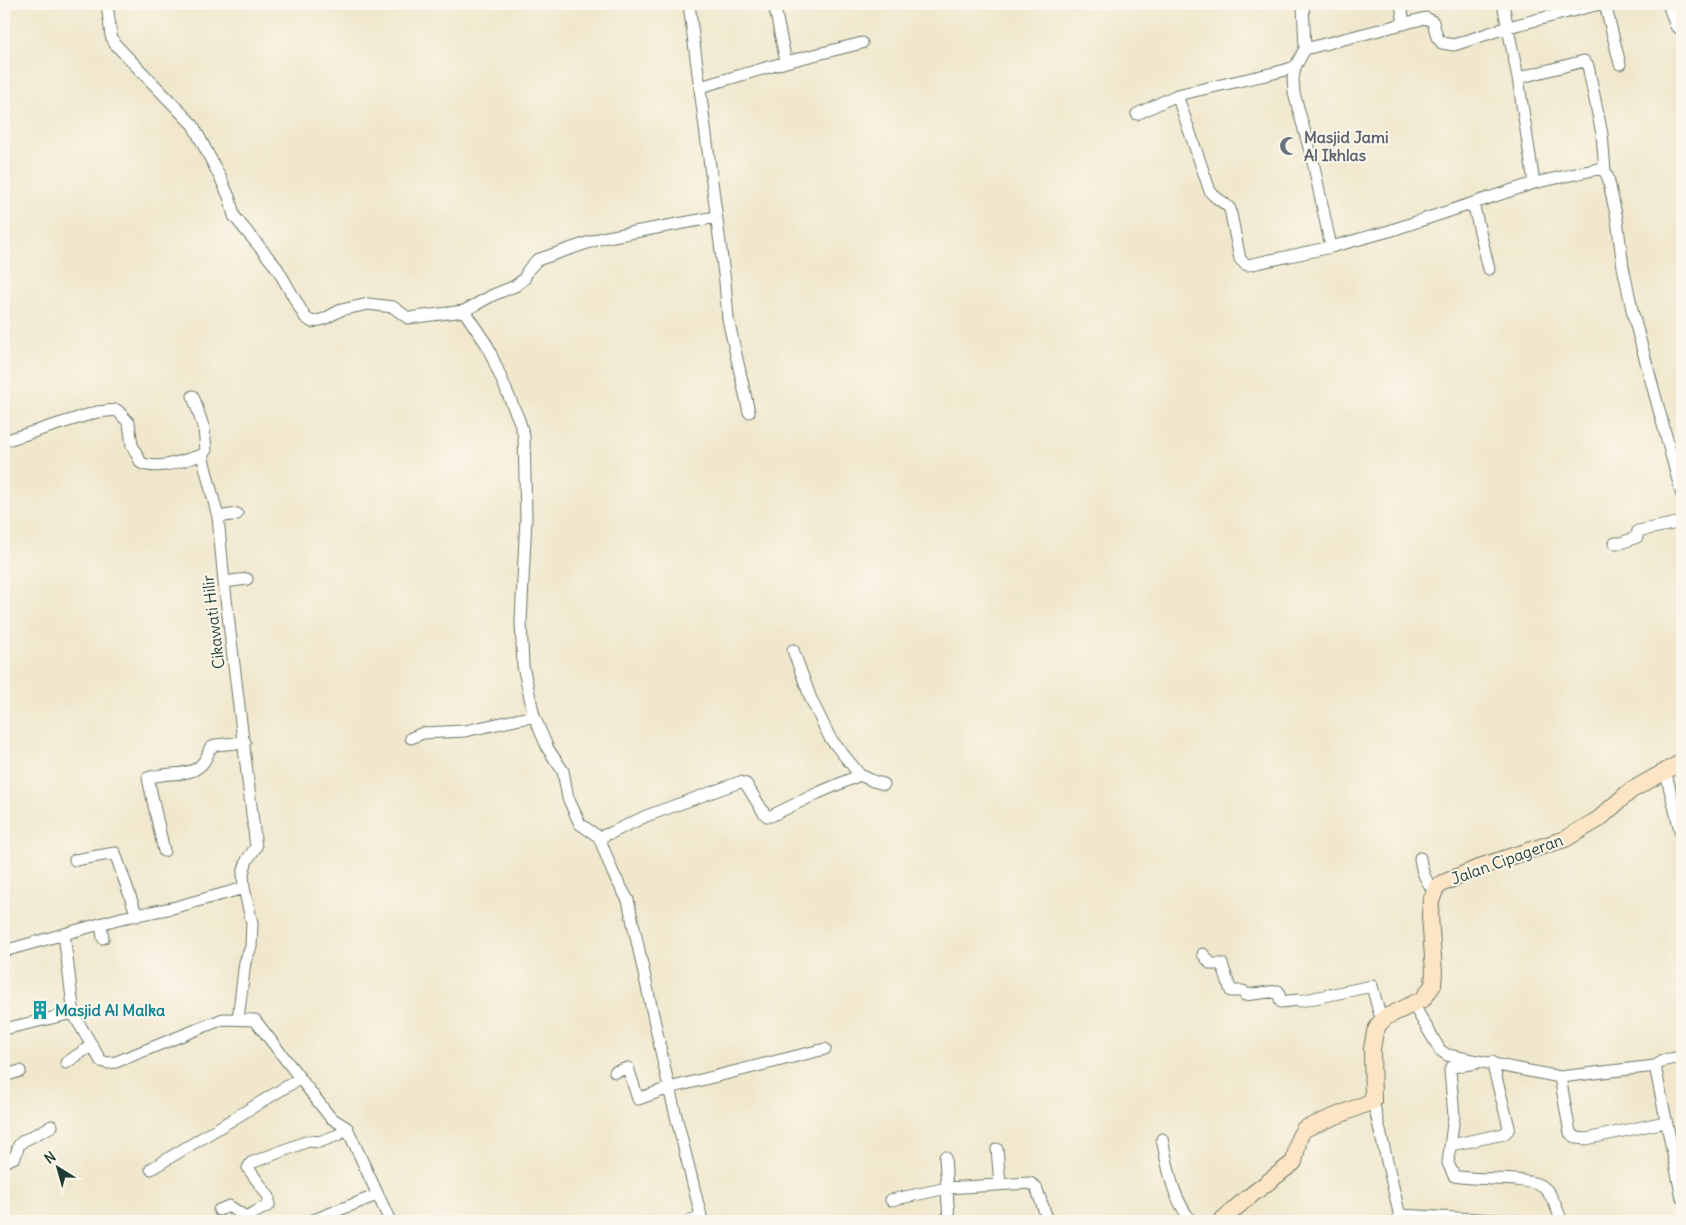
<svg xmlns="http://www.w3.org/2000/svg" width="1686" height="1225" font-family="Delius,sans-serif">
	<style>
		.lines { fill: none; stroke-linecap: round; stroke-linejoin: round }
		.street-casing { stroke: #687869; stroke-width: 13 }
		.secondary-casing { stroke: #687869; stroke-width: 18 }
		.street { stroke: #fff; stroke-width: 11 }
		.secondary { stroke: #fce5c4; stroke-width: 16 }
		.labels { text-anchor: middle; stroke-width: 4; stroke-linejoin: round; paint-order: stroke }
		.worship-label { font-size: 16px; font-weight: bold; fill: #5b616d; stroke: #fbf7ec; text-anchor: start }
		.street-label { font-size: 16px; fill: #1f3d34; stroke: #fbf7ec }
		.culture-label { font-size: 16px; font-weight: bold; fill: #0d838f; stroke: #fbf7ec; text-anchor: start }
	</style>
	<rect width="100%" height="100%" fill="#fbf7ec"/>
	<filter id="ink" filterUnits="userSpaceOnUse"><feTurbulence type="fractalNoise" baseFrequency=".02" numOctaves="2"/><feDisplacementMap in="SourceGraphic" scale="10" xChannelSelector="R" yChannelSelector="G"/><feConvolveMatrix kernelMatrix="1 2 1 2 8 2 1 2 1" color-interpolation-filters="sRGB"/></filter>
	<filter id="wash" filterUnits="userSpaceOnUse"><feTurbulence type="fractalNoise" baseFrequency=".0096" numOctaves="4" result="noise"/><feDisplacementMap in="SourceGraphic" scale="20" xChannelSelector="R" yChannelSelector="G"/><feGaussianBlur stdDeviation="1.12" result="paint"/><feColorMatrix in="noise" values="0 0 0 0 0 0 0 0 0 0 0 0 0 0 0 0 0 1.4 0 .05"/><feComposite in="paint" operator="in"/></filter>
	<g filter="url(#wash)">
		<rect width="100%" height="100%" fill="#f0e7cc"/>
	</g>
	<g filter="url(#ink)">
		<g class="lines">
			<g class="street-casing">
				<path id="street" d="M 107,4 L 111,36 L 115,44 L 193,125 L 221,179 L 230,199 L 234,216 L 277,268 L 305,317 L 312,322 L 324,319 L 341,310 L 368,304 L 393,307 L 408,318 L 464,311 L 493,295 L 515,286 L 524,279 L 528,270 L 537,260 L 602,238 L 716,217
					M 689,4 L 725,282 L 728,319 L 749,412
					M 774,4 L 786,62
					M 1303,4 L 1305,49 L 1295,67 L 1293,79 L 1294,93 L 1313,162 L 1331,247 L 1389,231 L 1534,183 L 1598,169 L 1605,171
					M 1401,4 L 1404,24
					M 1503,4 L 1518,78 L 1534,183
					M 1605,4 L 1620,64
					M 1668,4 L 1676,26 L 1682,30
					M 1305,49 L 1426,18 L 1433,22 L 1437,37 L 1442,43 L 1454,45 L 1508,27 L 1600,4
					M 1588,66 L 1602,134 L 1605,171 L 1608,178 L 1617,219 L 1623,267 L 1633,314 L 1682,495
					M 1518,78 L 1584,61
					M 700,87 L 786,62 L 862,43
					M 1177,95 L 1210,191 C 1215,199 1224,201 1230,209 L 1240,259 L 1245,264 L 1248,265 L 1331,247
					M 1137,114 L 1177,95 L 1278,72 L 1295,67
					M 1473,203 L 1489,269
					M 464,311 L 487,345 L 519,420 L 524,436 L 526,518 L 521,621 L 523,666 L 534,716 L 548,749 L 563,771 L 568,798 L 580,824 L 599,837 L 613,873 L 628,900 L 669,1088 L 701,1216 L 689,1221
					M 193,396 L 204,429 L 206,450 L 202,455
					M 4,441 L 97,412 L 117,410 L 129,423 L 132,445 L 141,463 C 159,471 183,460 202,455
					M 202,455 L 218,517 L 224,582 L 256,847 L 247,860 L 243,873 L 244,888 L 252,923 L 251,947 L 245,962 L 238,1019
					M 218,517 L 237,514
					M 1615,543 L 1621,543 L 1637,537 L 1638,531 L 1682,522
					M 224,582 L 247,579
					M 793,650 L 811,699 L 830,738 L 860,775 L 873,781 L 884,784
					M 411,738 L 423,733 L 465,731 L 534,716
					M 1665,770 L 1682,838
					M 599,837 L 611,833 L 646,816 L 740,782 L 746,784 L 764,813 L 767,816 L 771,816 L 818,793 L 860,775
					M 164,851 L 148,778 C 174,769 200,783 210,748 L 216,745 L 245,742
					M 1420,858 C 1422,872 1425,880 1434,891
					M 75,860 L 115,853 L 137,916
					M 101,924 L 103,938
					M 64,934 L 74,1015
					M 4,951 L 121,918 L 172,908 L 244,888
					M 1203,954 L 1211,964 L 1222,964 L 1231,991 L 1243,991 L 1245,995 L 1278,991 L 1281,1002 L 1298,1000 L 1300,1001 L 1372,986 L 1379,1012 L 1386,1017
					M 1413,1004 L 1440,1050 L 1447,1055 L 1560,1077 L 1655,1066 L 1665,1060 L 1682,1057
					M 4,1029 L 69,1014 L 74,1015 L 101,1061 L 108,1063 L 116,1062 L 223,1019 L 255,1020 L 330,1117 L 347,1128 L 390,1221
					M 66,1063 L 92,1045
					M 1476,1063 L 1452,1067 L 1450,1070 L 1454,1116 L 1448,1163 L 1454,1176 C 1475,1181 1528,1176 1543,1187 C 1553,1194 1557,1211 1562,1221
					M 1655,1066 L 1682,1198
					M 615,1072 L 628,1068 L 638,1099 L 669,1088 L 825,1049
					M 4,1076 L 20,1071
					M 1560,1077 L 1570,1133 L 1577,1138 L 1586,1139 L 1665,1122
					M 1373,1101 L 1401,1221
					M 1162,1139 C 1169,1171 1171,1194 1191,1221
					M 1451,1145 L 1504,1134 L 1508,1130 L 1509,1127 L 1492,1062
					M 997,1149 L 1000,1184
					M 945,1157 L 949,1221
					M 4,1162 L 15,1157 L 19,1145 L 23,1141 L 52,1126
					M 151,1169 L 299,1079
					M 891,1200 L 947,1188 L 1030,1183 L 1036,1187 L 1048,1221
					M 219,1210 L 229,1206 L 246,1217 L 269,1205 L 269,1197 L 248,1168 L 251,1163 L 308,1141 L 319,1142 L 338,1135 L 347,1128
					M 1399,1215 L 1515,1221
					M 311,1221 L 377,1195"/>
			</g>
			<g class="secondary-casing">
				<path id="secondary" d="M 1221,1221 L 1246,1199 L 1294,1162 L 1299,1138 L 1304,1129 L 1373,1101 L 1372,1049 L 1375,1032 L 1379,1024 L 1386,1017 L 1423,999 L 1433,985 L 1434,973 L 1430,915 L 1431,901 L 1436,888 L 1443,883 L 1485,865 L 1565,839 L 1599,819 L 1630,791 L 1682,762"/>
			</g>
			<use href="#street" class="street"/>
			<use href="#secondary" class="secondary"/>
		</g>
	</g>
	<defs>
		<g id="mosque-bare" transform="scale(1.5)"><path d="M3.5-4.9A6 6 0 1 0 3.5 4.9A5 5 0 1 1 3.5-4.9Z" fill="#6b7280" stroke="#fbf7ec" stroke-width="2.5" paint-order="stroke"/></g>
		<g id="building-bare" transform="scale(1.5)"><path d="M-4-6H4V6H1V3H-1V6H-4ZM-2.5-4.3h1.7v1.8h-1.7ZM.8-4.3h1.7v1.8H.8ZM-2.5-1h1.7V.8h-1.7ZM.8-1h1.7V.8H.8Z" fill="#0f9aa8" stroke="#fbf7ec" stroke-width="2.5" paint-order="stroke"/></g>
	</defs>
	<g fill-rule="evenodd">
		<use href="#mosque-bare" x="1289" y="146"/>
		<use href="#building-bare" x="40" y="1010"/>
	</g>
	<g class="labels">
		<g class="worship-label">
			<text x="1304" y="143">Masjid Jami<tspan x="1304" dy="18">Al Ikhlas</tspan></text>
		</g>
		<g class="street-label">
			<text transform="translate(213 622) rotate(-97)" y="6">Cikawati Hilir</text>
			<text transform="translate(1507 859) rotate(-20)" y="6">Jalan Cipageran</text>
		</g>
		<g class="culture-label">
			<text x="55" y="1016">Masjid Al Malka</text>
		</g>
	</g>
	<rect width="1686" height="1225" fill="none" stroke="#fbf7ec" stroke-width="20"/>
	<g transform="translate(58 1168) rotate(323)" stroke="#fbf7ec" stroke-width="4" paint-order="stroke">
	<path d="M0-4L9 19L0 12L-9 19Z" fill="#1f3d34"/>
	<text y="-8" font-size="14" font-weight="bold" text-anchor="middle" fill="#1f3d34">N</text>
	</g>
</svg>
